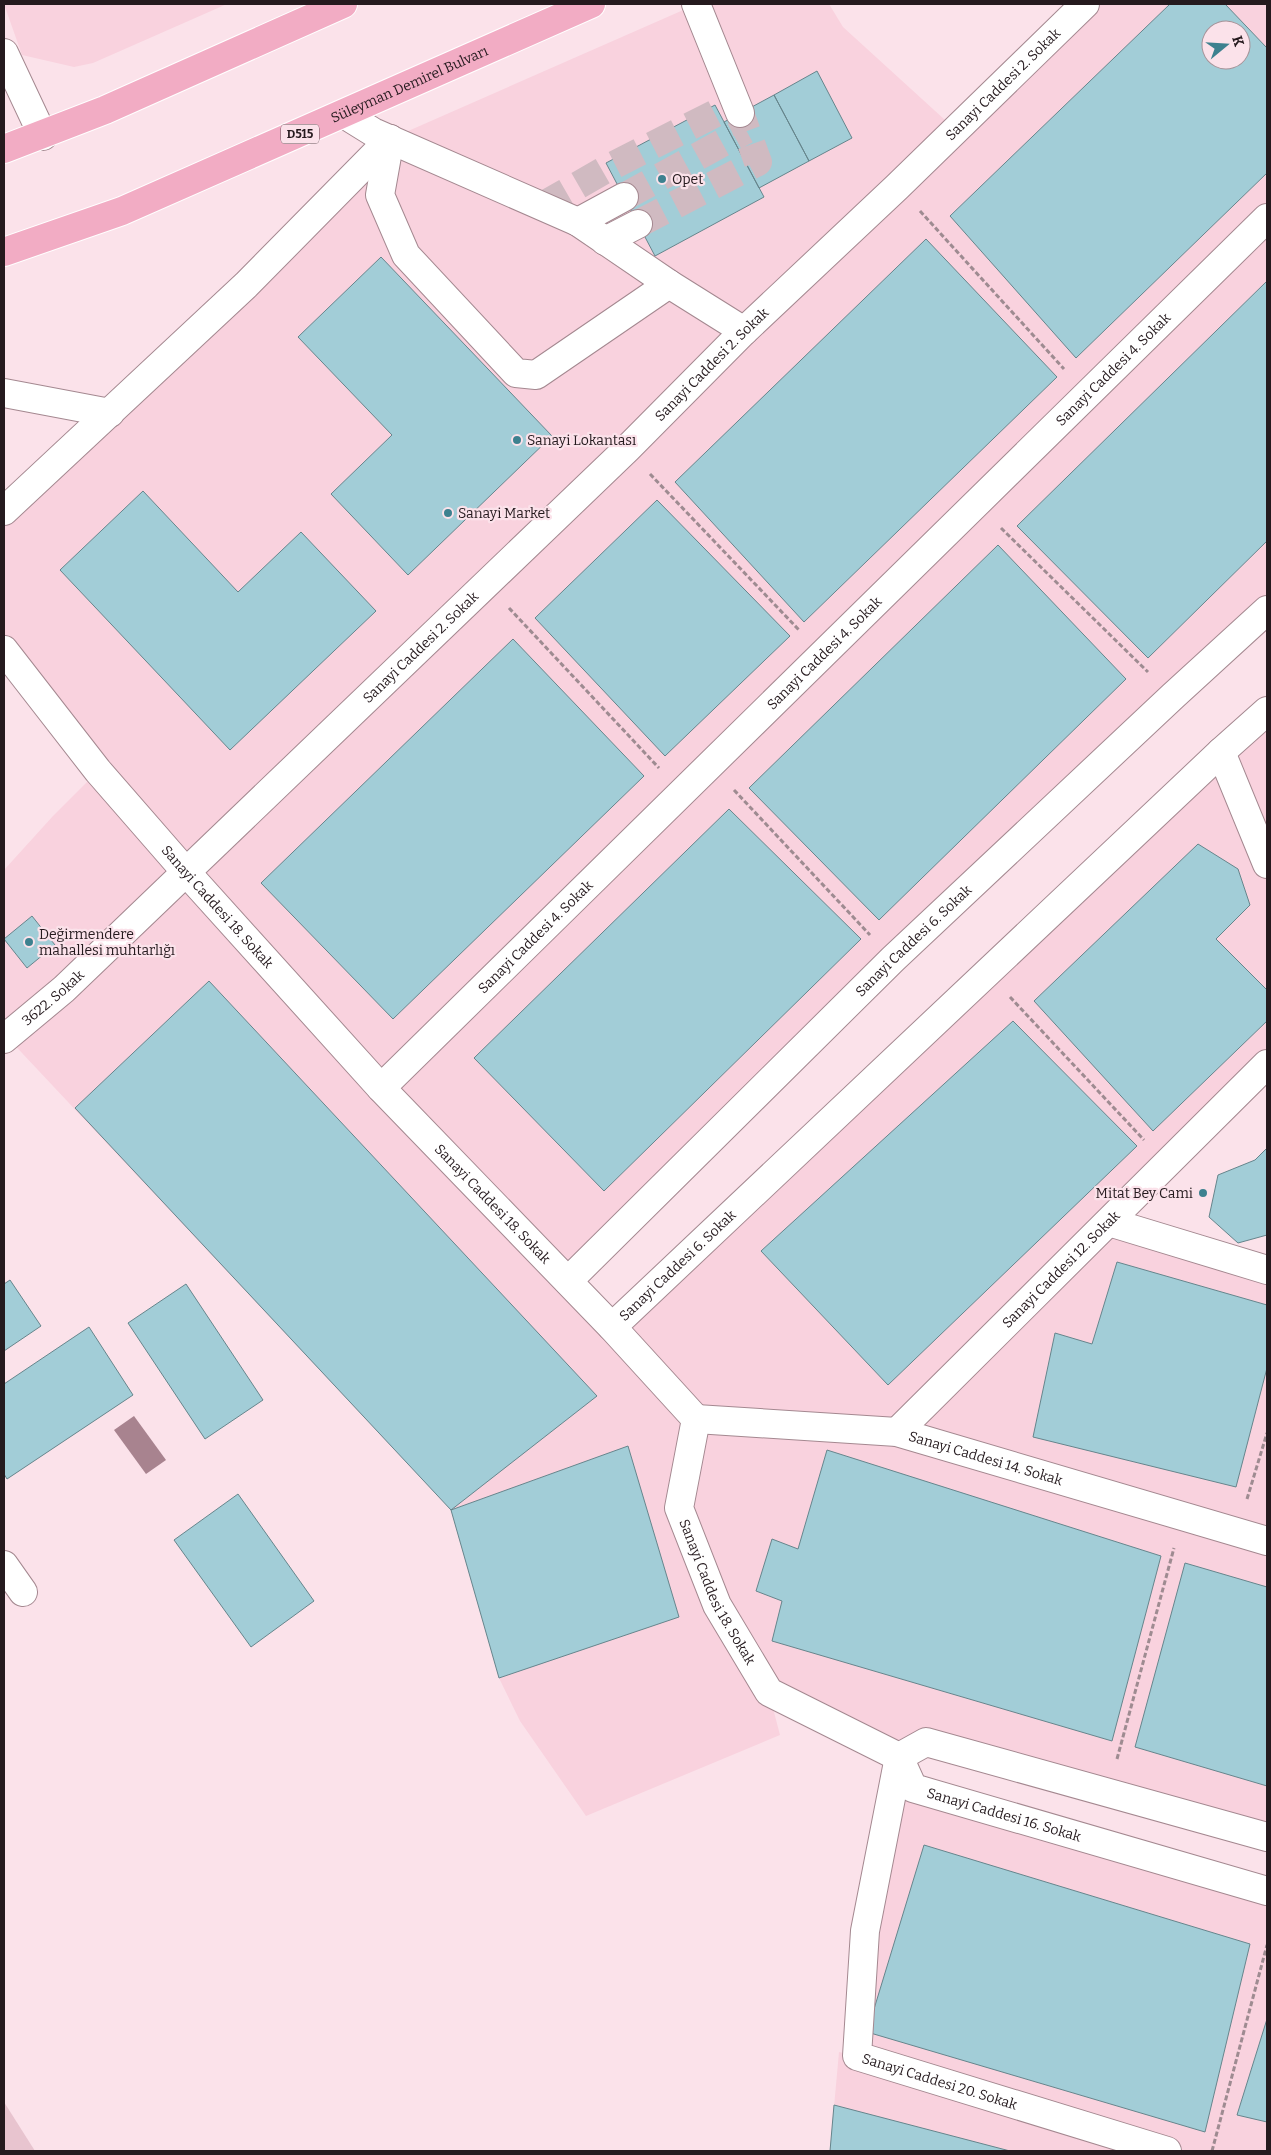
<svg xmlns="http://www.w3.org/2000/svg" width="1271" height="2155" font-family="Bitter,serif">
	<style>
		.built { fill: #f9d2de; fill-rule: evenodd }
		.green { fill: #e8c4cf }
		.water { fill: #a8838f }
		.building { fill: #a2cdd7; stroke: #66858c; fill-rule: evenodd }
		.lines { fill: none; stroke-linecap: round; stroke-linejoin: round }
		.minor-tunnel { stroke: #d0bac1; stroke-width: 28; stroke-dasharray: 28 14; stroke-linecap: butt }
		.minor-casing { stroke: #a48890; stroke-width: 30 }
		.highway-casing { stroke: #fff; stroke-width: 30 }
		.path { stroke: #9e8b91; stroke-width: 3; stroke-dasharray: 5 2.5; stroke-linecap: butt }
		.minor { stroke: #fff; stroke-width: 28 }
		.highway { stroke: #f2acc4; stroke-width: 28 }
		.poi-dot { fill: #3d818f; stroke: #fbe2ea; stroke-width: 2 }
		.labels { text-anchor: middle; stroke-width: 4.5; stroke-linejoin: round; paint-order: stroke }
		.shield { fill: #fbe2ea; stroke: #65565b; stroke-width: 1 }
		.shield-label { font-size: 12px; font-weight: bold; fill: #251a1e }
		.street-label { font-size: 14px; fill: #251a1e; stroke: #fbe2ea }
		.poi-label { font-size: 14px; fill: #251a1e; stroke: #fbe2ea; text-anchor: start }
	</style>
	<rect width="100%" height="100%" fill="#fbe2ea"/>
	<path class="built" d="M 4,4 L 227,4 L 93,63 L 74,67 L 22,55 Z
		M 697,4 L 829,4 L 843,27 L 956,130 L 1085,4 L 1267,4 L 1267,610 L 568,1281 L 612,1327 L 1267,711 L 1267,1064 L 1109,1222 L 1267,1270 L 1267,1837 L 927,1742 L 899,1757 L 913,1788 L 1267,1891 L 1267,2151 L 830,2151 L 839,2052 L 857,2056 L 899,1757 L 769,1693 L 780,1735 L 586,1816 L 520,1721 L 499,1678 L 451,1510 L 7,1037 L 4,1039 L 4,870 L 53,816 L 98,771 L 4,650 L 4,508 L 390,139 ZM 1211,30 L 1241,30 L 1241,60 L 1211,60 Z"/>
	<path class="green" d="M 4,2102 L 35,2151 L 4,2151 Z"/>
	<path class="water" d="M 134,1416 L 166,1460 L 146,1474 L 114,1430 Z"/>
	<path class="building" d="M 1170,4 L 1225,4 L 1267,48 L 1267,173 L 1076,358 L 950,216 ZM 1211,30 L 1241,30 L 1241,60 L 1211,60 Z
		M 817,71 L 852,138 L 809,161 L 774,95 Z
		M 774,95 L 809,161 L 759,188 L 724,122 Z
		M 715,105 L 764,197 L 655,256 L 606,163 Z
		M 926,239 L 1057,377 L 804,622 L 675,482 Z
		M 381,257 L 552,436 L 408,575 L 331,494 L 392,435 L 298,337 Z
		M 1267,281 L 1267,541 L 1148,658 L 1017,526 Z
		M 143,491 L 238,592 L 301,532 L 376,611 L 230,750 L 60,570 Z
		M 657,500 L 790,636 L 665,756 L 535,618 Z
		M 998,545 L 1126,679 L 879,920 L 749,788 Z
		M 513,639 L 644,776 L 393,1019 L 261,883 Z
		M 729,809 L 861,939 L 604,1191 L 474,1058 Z
		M 1198,844 L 1238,869 L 1250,905 L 1216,939 L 1267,990 L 1267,1021 L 1153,1131 L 1034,1001 Z
		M 32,916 L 55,945 L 27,968 L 4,939 Z
		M 209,981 L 597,1396 L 451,1510 L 75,1108 Z
		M 1013,1021 L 1137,1146 L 888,1385 L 761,1251 Z
		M 1267,1148 L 1267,1235 L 1238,1243 L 1209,1217 L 1218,1175 L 1255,1160 Z
		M 1117,1262 L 1267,1305 L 1267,1368 L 1236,1487 L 1033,1437 L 1055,1333 L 1092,1344 Z
		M 10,1280 L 41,1326 L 4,1351 L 4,1284 Z
		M 186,1284 L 263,1400 L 205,1439 L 128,1323 Z
		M 89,1327 L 133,1395 L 7,1479 L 4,1474 L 4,1384 Z
		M 628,1446 L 679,1617 L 499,1678 L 451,1510 Z
		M 827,1450 L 1161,1556 L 1112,1741 L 772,1641 L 782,1601 L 756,1591 L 772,1539 L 798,1549 Z
		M 238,1494 L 314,1601 L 251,1647 L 174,1540 Z
		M 1185,1563 L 1267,1587 L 1267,1786 L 1135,1747 Z
		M 924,1845 L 1250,1944 L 1205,2132 L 867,2032 Z
		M 1267,2019 L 1267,2122 L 1237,2115 Z
		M 834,2105 L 1010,2151 L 830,2151 Z"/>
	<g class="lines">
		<path class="minor-tunnel" d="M 624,197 L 746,130
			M 542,206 L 608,168 L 718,112
			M 638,224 L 758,162 L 740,113"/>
		<g class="minor-casing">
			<g id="minor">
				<path d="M 696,4 L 740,113"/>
				<path d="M 4,53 L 43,136"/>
				<path d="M 344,114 L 373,132 L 578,222 L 669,284 L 744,331"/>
				<path d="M 390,139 L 380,195 L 406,255 L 516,373 L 536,375 L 669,284"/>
				<path d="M 578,222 L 624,197"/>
				<path d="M 605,241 L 638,224"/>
				<path d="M 4,393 L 110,413"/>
				<path d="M 4,511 L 246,285 L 390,139"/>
				<path id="s1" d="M 4,650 L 98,771 L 186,872 L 381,1088 L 612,1327 L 696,1419 L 679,1508 L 717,1605 L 769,1692 L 899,1757"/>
				<path d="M 1221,752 L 1267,864"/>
				<path id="s2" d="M 4,1039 L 64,989 L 627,449 L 744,331 L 897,187 L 1085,4"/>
				<path id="s3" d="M 381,1088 L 1267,218"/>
				<path d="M 1109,1222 L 1267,1270"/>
				<path id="s4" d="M 568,1281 L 893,959 L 1173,696 L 1267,610"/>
				<path id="s5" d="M 612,1327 L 1221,752 L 1267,711"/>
				<path id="s6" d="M 696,1419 L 897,1432 L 1267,1541"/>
				<path id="s7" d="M 897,1432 L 1267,1064"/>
				<path d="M 4,1565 L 23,1592"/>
				<path id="s8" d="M 899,1757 L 865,1931 L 857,2056 L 1167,2151"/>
				<path id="s9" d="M 899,1757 L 913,1788 L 1267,1891"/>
				<path d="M 899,1757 L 926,1742 L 1267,1837"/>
			</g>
		</g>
		<g class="highway-casing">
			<g id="highway">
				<path d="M 4,149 L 105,110 L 343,4"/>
				<path id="s10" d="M 4,252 L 122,211 L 591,4"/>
			</g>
		</g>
		<path class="path" d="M 920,211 L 1064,369
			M 650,474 L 799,630
			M 1001,528 L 1148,672
			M 509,608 L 659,768
			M 734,790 L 870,935
			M 1010,997 L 1144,1140
			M 1247,1499 L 1267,1433
			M 1117,1759 L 1174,1548
			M 1212,2151 L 1267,1945"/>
		<use href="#minor" class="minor"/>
		<use href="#highway" class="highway"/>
	</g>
	<g class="poi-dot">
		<circle cx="662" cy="179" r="5"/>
		<circle cx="517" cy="440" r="5"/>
		<circle cx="448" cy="513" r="5"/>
		<circle cx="29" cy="942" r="5"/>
		<circle cx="1203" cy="1193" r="5"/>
	</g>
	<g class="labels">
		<rect class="shield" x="281" y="124.5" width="38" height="19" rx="4"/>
		<g class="shield-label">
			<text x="300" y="138">D515</text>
		</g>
		<g class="street-label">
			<text dy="5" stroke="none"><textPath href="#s2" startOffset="1382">Sanayi Caddesi 2. Sokak</textPath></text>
			<text dy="5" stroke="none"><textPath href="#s10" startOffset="439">Süleyman Demirel Bulvarı</textPath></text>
			<text dy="5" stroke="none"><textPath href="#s2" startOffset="978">Sanayi Caddesi 2. Sokak</textPath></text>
			<text dy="5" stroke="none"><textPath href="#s3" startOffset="1026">Sanayi Caddesi 4. Sokak</textPath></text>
			<text dy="5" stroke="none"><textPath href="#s2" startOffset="572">Sanayi Caddesi 2. Sokak</textPath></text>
			<text dy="5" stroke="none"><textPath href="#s3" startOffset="621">Sanayi Caddesi 4. Sokak</textPath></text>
			<text dy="5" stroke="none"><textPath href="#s1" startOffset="334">Sanayi Caddesi 18. Sokak</textPath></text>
			<text dy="5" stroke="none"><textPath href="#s3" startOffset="216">Sanayi Caddesi 4. Sokak</textPath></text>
			<text dy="5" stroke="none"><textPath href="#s4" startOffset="485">Sanayi Caddesi 6. Sokak</textPath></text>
			<text dy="5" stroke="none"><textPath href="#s2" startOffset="64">3622. Sokak</textPath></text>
			<text dy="5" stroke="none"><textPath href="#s1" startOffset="739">Sanayi Caddesi 18. Sokak</textPath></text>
			<text dy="5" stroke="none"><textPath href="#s5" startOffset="90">Sanayi Caddesi 6. Sokak</textPath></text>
			<text dy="5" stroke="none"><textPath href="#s7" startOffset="231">Sanayi Caddesi 12. Sokak</textPath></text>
			<text dy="5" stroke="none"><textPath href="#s6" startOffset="294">Sanayi Caddesi 14. Sokak</textPath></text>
			<text dy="5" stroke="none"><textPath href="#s1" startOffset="1218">Sanayi Caddesi 18. Sokak</textPath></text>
			<text dy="5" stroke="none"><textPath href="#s9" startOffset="129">Sanayi Caddesi 16. Sokak</textPath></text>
			<text dy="5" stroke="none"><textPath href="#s8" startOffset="389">Sanayi Caddesi 20. Sokak</textPath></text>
		</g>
		<g class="poi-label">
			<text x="672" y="184">Opet</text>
			<text x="527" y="445">Sanayi Lokantası</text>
			<text x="458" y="518">Sanayi Market</text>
			<text x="39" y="939">Değirmendere<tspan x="39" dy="16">mahallesi muhtarlığı</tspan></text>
			<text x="1193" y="1198" text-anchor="end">Mitat Bey Cami</text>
		</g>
	</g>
	<rect width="1271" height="2155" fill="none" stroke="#251a1e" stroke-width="10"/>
	<g transform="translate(1226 45) rotate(72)"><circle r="24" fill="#fbe2ea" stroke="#a59298"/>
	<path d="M0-4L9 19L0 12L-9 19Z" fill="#3d818f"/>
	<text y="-8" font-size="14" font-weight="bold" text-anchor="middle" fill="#251a1e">K</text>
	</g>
</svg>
